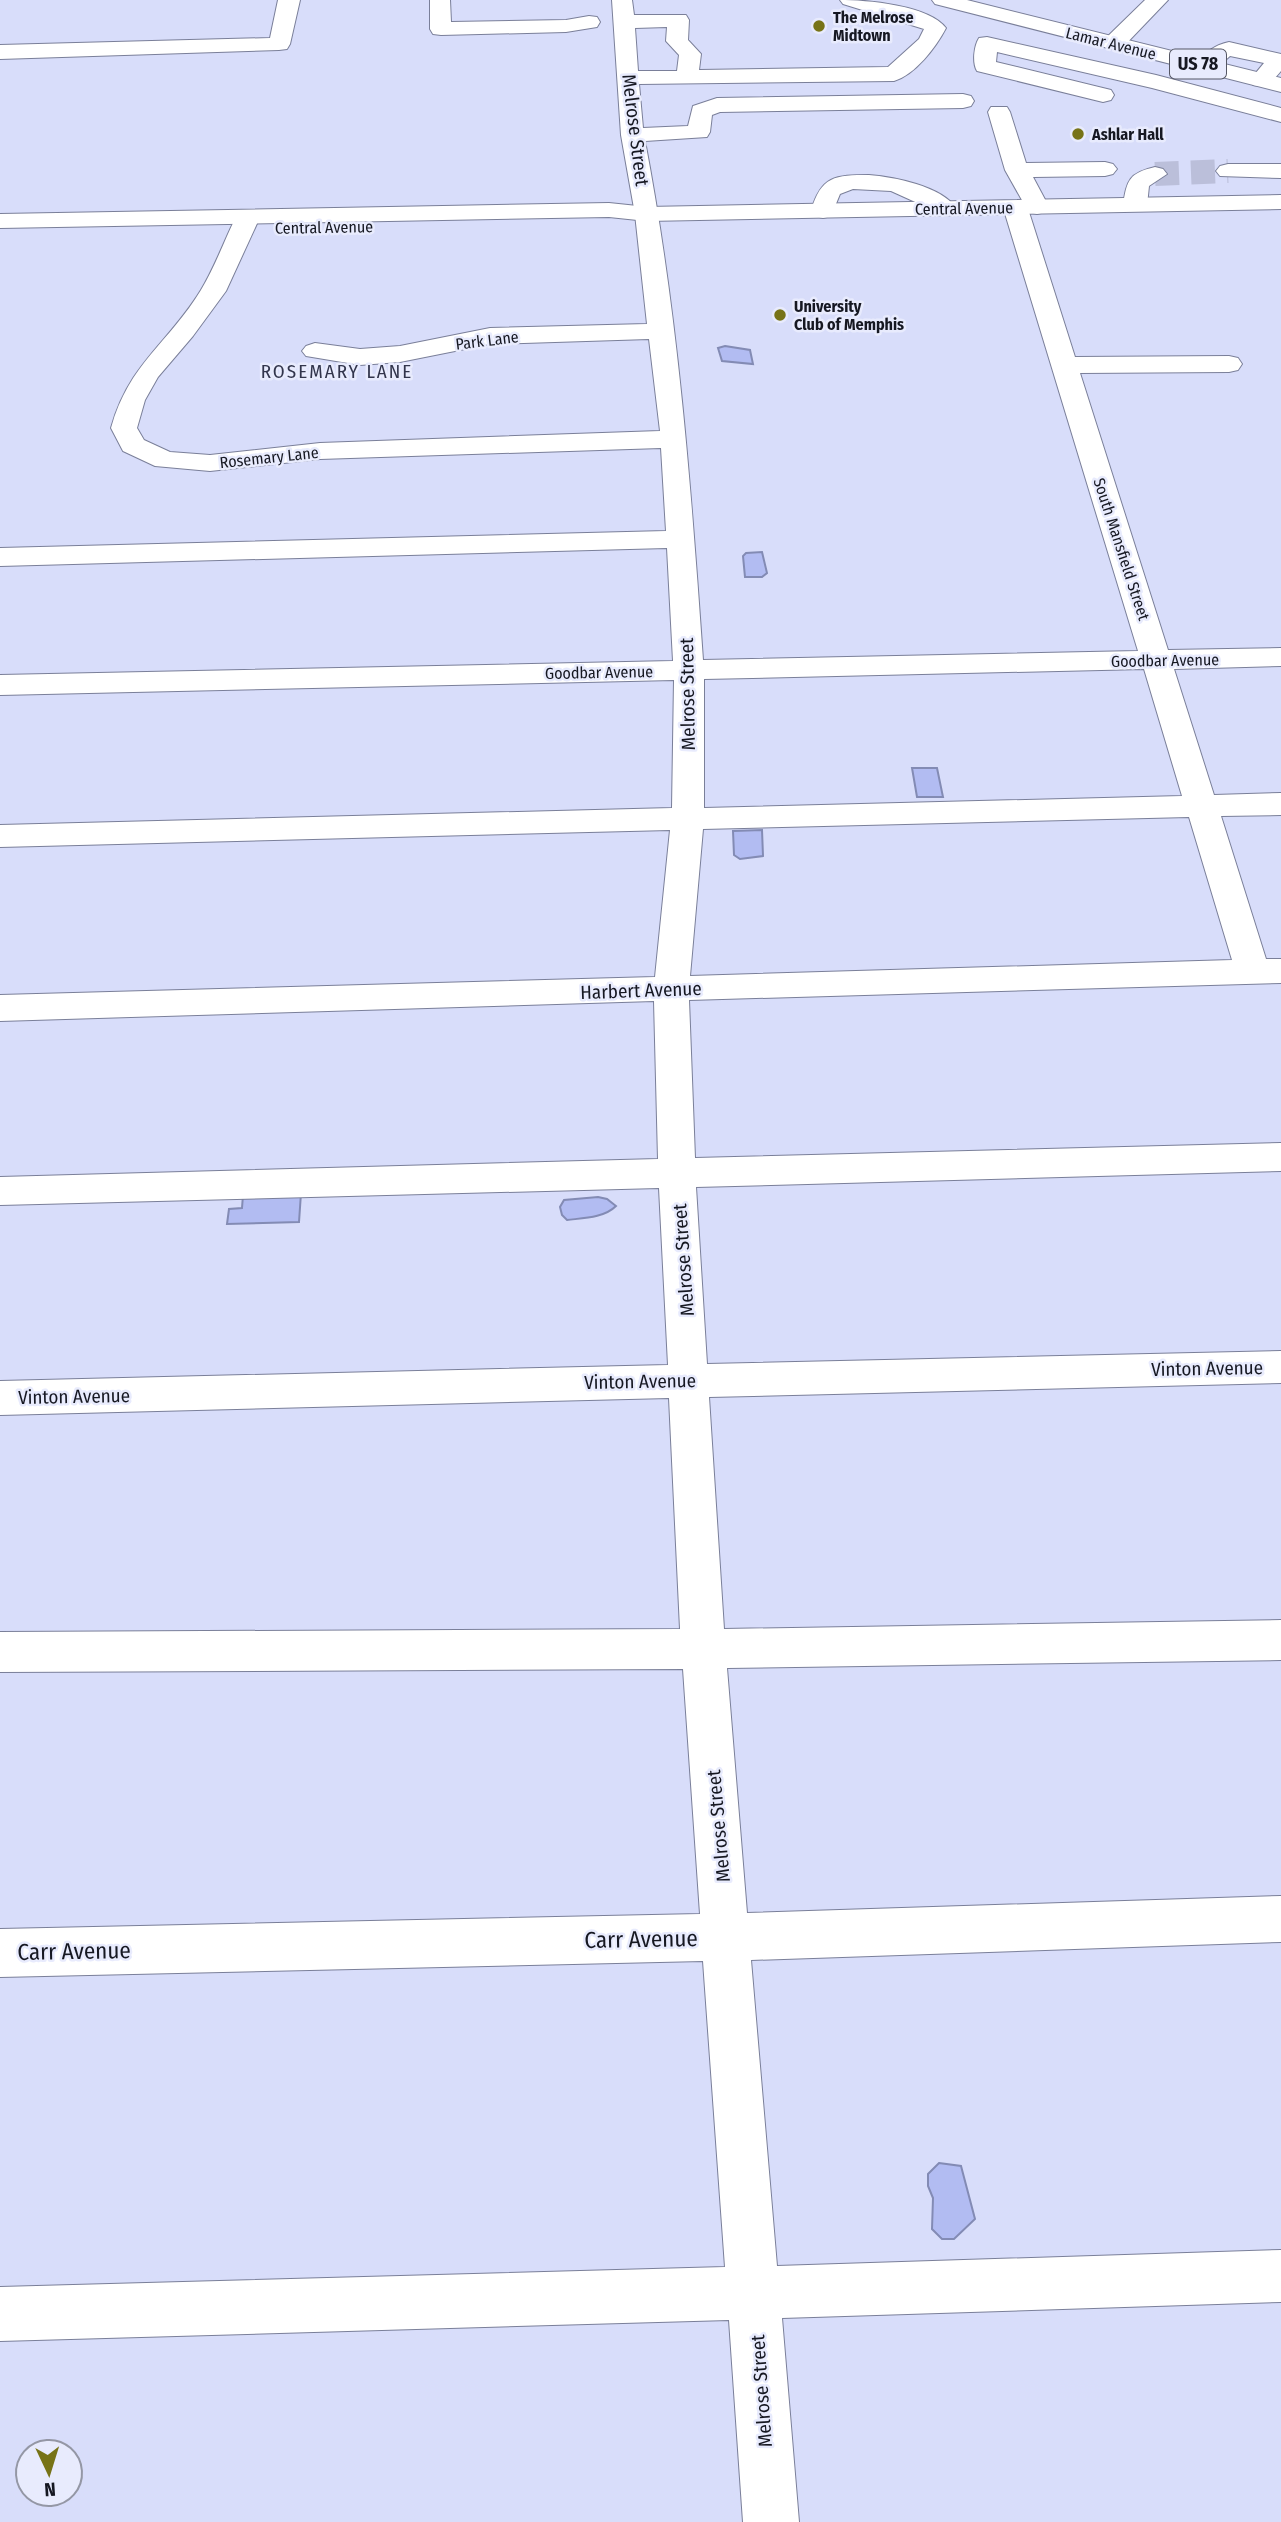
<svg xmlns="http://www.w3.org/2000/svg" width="1281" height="2522" font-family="'Fira Sans Condensed',sans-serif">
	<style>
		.water { fill: #b2bcf2; stroke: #838bb4; stroke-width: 2 }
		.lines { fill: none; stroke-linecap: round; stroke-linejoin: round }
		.minor-tunnel { stroke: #bbbfda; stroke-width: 24; stroke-dasharray: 24 12; stroke-linecap: butt }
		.minor-casing { stroke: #7a7f99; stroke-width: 2 }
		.major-casing { stroke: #7a7f99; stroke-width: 2 }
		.minor { fill: #fff; fill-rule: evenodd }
		.major { fill: #fff; fill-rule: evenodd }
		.poi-dot { fill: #777317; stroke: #e8ebfd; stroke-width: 2.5 }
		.labels { text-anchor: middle; stroke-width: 5; stroke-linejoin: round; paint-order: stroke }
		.far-poi-label { font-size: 16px; font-weight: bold; fill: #161822; stroke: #e8ebfd; text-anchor: start }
		.far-street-label { font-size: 16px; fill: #161822; stroke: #e8ebfd }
		.shield { fill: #e8ebfd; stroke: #555764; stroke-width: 2 }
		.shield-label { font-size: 18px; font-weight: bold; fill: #161822 }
		.street-label { font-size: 19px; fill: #161822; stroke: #e8ebfd }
		.far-quarter-label { font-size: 19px; letter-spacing: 2px; fill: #32354c; stroke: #e8ebfd }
		.near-street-label { font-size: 23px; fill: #161822; stroke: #e8ebfd }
	</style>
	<rect width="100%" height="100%" fill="#d8ddfa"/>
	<path class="water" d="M 725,346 L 750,350 L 753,364 L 722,361 L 718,348 Z
		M 762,552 L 767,573 L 762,577 L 745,577 L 743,556 L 746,553 Z
		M 912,768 L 937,768 L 943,797 L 917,797 Z
		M 762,830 L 763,856 L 740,859 L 734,855 L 733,831 Z
		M 301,1193 L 299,1222 L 227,1224 L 229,1209 L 242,1208 L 243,1195 Z
		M 598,1197 L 607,1199 L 616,1206 C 604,1218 583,1218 567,1220 L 562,1215 L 560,1207 L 564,1200 Z
		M 939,2163 L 961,2166 L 975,2219 L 954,2239 L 942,2239 L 932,2229 L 933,2198 L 928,2186 L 928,2174 Z"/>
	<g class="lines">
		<path class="minor-tunnel" d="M 1155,174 L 1228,171"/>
		<g class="minor-casing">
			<path id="minor" d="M 278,0 L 300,0 L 290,44 L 287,49 L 279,50 L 0,59 L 0,45 L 270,38 Z
				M 430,0 L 450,0 L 451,22 L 566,20 L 589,16 L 597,17 L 600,22 L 597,27 L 566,32 L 441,35 L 433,34 L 430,29 Z
				M 612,0 L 632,0 L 634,15 L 686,15 L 689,20 L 688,40 L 701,54 L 699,70 L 888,67 L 919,39 L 924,29 L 843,4 L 840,0 C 866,0 929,5 946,28 C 936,47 915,75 894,81 L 639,84 L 643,128 L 688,126 L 693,106 L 717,98 L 963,94 L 971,96 L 974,101 L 971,106 L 963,108 L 720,112 L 712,115 L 710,132 L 707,137 L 645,141 C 678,313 691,486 703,660 L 1138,651 L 1003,207 L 1007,202 L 1023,202 L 1005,170 L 988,112 L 991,107 L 1007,107 L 1010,112 L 1026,163 L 1105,162 L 1113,164 L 1117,169 L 1113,174 L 1105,176 L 1033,177 L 1049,207 L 1045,212 L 1037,214 L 1029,212 L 1075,357 L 1229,356 L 1238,358 L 1242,364 L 1238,370 L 1229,372 L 1080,373 L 1168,650 L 1281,648 L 1281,666 L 1174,669 L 1214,795 L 1281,793 L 1281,815 L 1221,816 L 1266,959 L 1281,959 L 1281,983 L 689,1000 L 695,1158 L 1281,1143 L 1281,1171 L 696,1187 L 707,1364 L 1281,1351 L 1281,1383 L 709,1397 L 724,1629 L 1281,1620 L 1281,1660 L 727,1668 L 747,1913 L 1281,1896 L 1281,1942 L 751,1960 L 777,2266 L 1281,2250 L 1281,2302 L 782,2318 L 799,2522 L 743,2522 L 729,2320 L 0,2341 L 0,2287 L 725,2267 L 703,1961 L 0,1977 L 0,1929 L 700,1914 L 683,1669 L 0,1672 L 0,1632 L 680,1629 L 669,1398 L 0,1415 L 0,1381 L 668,1365 L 659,1188 L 0,1205 L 0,1177 L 658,1159 L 654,1001 L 0,1021 L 0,995 L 655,977 L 670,830 L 0,847 L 0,825 L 672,808 L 674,680 L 0,695 L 0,675 L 673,661 L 667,548 L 0,566 L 0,548 L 666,531 L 661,448 L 320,459 L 210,471 L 155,466 L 123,451 L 111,428 C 129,363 169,343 201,290 C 215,267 224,241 236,217 L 240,212 L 248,210 L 256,212 L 260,217 L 226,291 L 193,336 L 158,377 L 145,400 L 137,428 L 144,440 L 170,452 L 210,455 L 320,443 L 660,431 L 649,339 L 490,344 L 400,362 L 360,365 L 306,356 L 302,351 L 306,346 L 315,343 L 360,349 L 400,346 L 490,328 L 647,324 L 635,214 L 621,135 ZM 667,27 L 666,41 L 679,55 L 677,71 L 638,71 L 635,28 ZM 1144,669 L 1182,796 L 704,808 L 704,679 ZM 1189,817 L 1232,960 L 690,976 L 703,829 Z
				M 1145,0 L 1168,0 L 1122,48 L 1106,48 L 1103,43 L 1106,38 Z
				M 987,37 L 1156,75 L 1281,108 L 1281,122 L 1152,88 L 997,52 L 996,62 L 1111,90 L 1114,95 L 1111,100 L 1103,102 L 977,71 C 972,63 974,46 979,38 Z
				M 1229,42 L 1281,54 L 1281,71 C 1272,81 1268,88 1253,85 L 1250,80 L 1264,63 L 1230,56 L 1213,71 L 1197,71 L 1194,66 C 1203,54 1214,45 1229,42 Z
				M 1228,164 L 1281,164 L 1281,178 L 1220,176 L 1216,171 L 1220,166 Z
				M 1155,167 L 1163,169 L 1167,174 L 1149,186 L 1147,205 L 1143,210 L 1127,210 L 1123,205 C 1127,180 1129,173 1155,167 Z
				M 869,175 C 894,177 941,186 956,208 L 952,213 L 944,215 L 891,191 L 853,189 L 840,194 L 831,216 L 823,218 L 815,216 L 811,211 C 821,176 835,175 869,175 Z"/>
		</g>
		<g class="major-casing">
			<path id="major" d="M 932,0 L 967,0 L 1281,78 L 1281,92 L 935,4 Z
				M 1281,195 L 1281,209 L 647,221 L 609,217 L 0,228 L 0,214 L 609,203 L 647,207 Z"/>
		</g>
		<use href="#minor" class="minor"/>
		<use href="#major" class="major"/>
	</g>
	<g class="poi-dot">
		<circle cx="819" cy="26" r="7"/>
		<circle cx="1078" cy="134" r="7"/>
		<circle cx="780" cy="315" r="7"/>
	</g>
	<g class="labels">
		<g class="far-poi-label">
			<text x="833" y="23">The Melrose<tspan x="833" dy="18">Midtown</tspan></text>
			<text x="1092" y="140">Ashlar Hall</text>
			<text x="794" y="312">University<tspan x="794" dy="18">Club of Memphis</tspan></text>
		</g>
		<g class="far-street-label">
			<text transform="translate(1111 43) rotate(14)" y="6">Lamar Avenue</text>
			<text transform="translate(964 208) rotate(-1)" y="6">Central Avenue</text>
			<text transform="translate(324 227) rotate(-1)" y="6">Central Avenue</text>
			<text transform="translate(487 340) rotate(-7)" y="6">Park Lane</text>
			<text transform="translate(269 457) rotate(-6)" y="6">Rosemary Lane</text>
			<text transform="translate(1122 549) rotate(72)" y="6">South Mansfield Street</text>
			<text transform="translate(1165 660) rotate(-1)" y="6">Goodbar Avenue</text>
			<text transform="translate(599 672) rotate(-1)" y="6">Goodbar Avenue</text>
		</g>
		<rect class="shield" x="1170" y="49.5" width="56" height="29" rx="5"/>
		<g class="shield-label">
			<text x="1198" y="70">US 78</text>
		</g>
		<g class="street-label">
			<text transform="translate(636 130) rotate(83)" y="7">Melrose Street</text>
			<text transform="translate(687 694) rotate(-91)" y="7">Melrose Street</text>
			<text transform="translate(641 990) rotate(-2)" y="7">Harbert Avenue</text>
			<text transform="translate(683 1260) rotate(-94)" y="7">Melrose Street</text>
			<text transform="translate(1207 1368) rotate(-1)" y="7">Vinton Avenue</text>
			<text transform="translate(640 1381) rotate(-1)" y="7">Vinton Avenue</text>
			<text transform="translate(74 1396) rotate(-1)" y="7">Vinton Avenue</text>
			<text transform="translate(718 1826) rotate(-95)" y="7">Melrose Street</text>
			<text transform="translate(761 2391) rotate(-94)" y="7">Melrose Street</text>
		</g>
		<g class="far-quarter-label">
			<text x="337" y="378">ROSEMARY LANE</text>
		</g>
		<g class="near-street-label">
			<text transform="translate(641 1939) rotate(-1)" y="8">Carr Avenue</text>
			<text transform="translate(74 1951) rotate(-1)" y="8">Carr Avenue</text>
		</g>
	</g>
	<g transform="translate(49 2473) rotate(176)"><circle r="33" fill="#e8ebfd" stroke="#9497a5" stroke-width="2"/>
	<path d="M0-5L12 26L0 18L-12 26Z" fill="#777317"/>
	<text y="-10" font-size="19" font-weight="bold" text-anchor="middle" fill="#161822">N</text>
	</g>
</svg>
